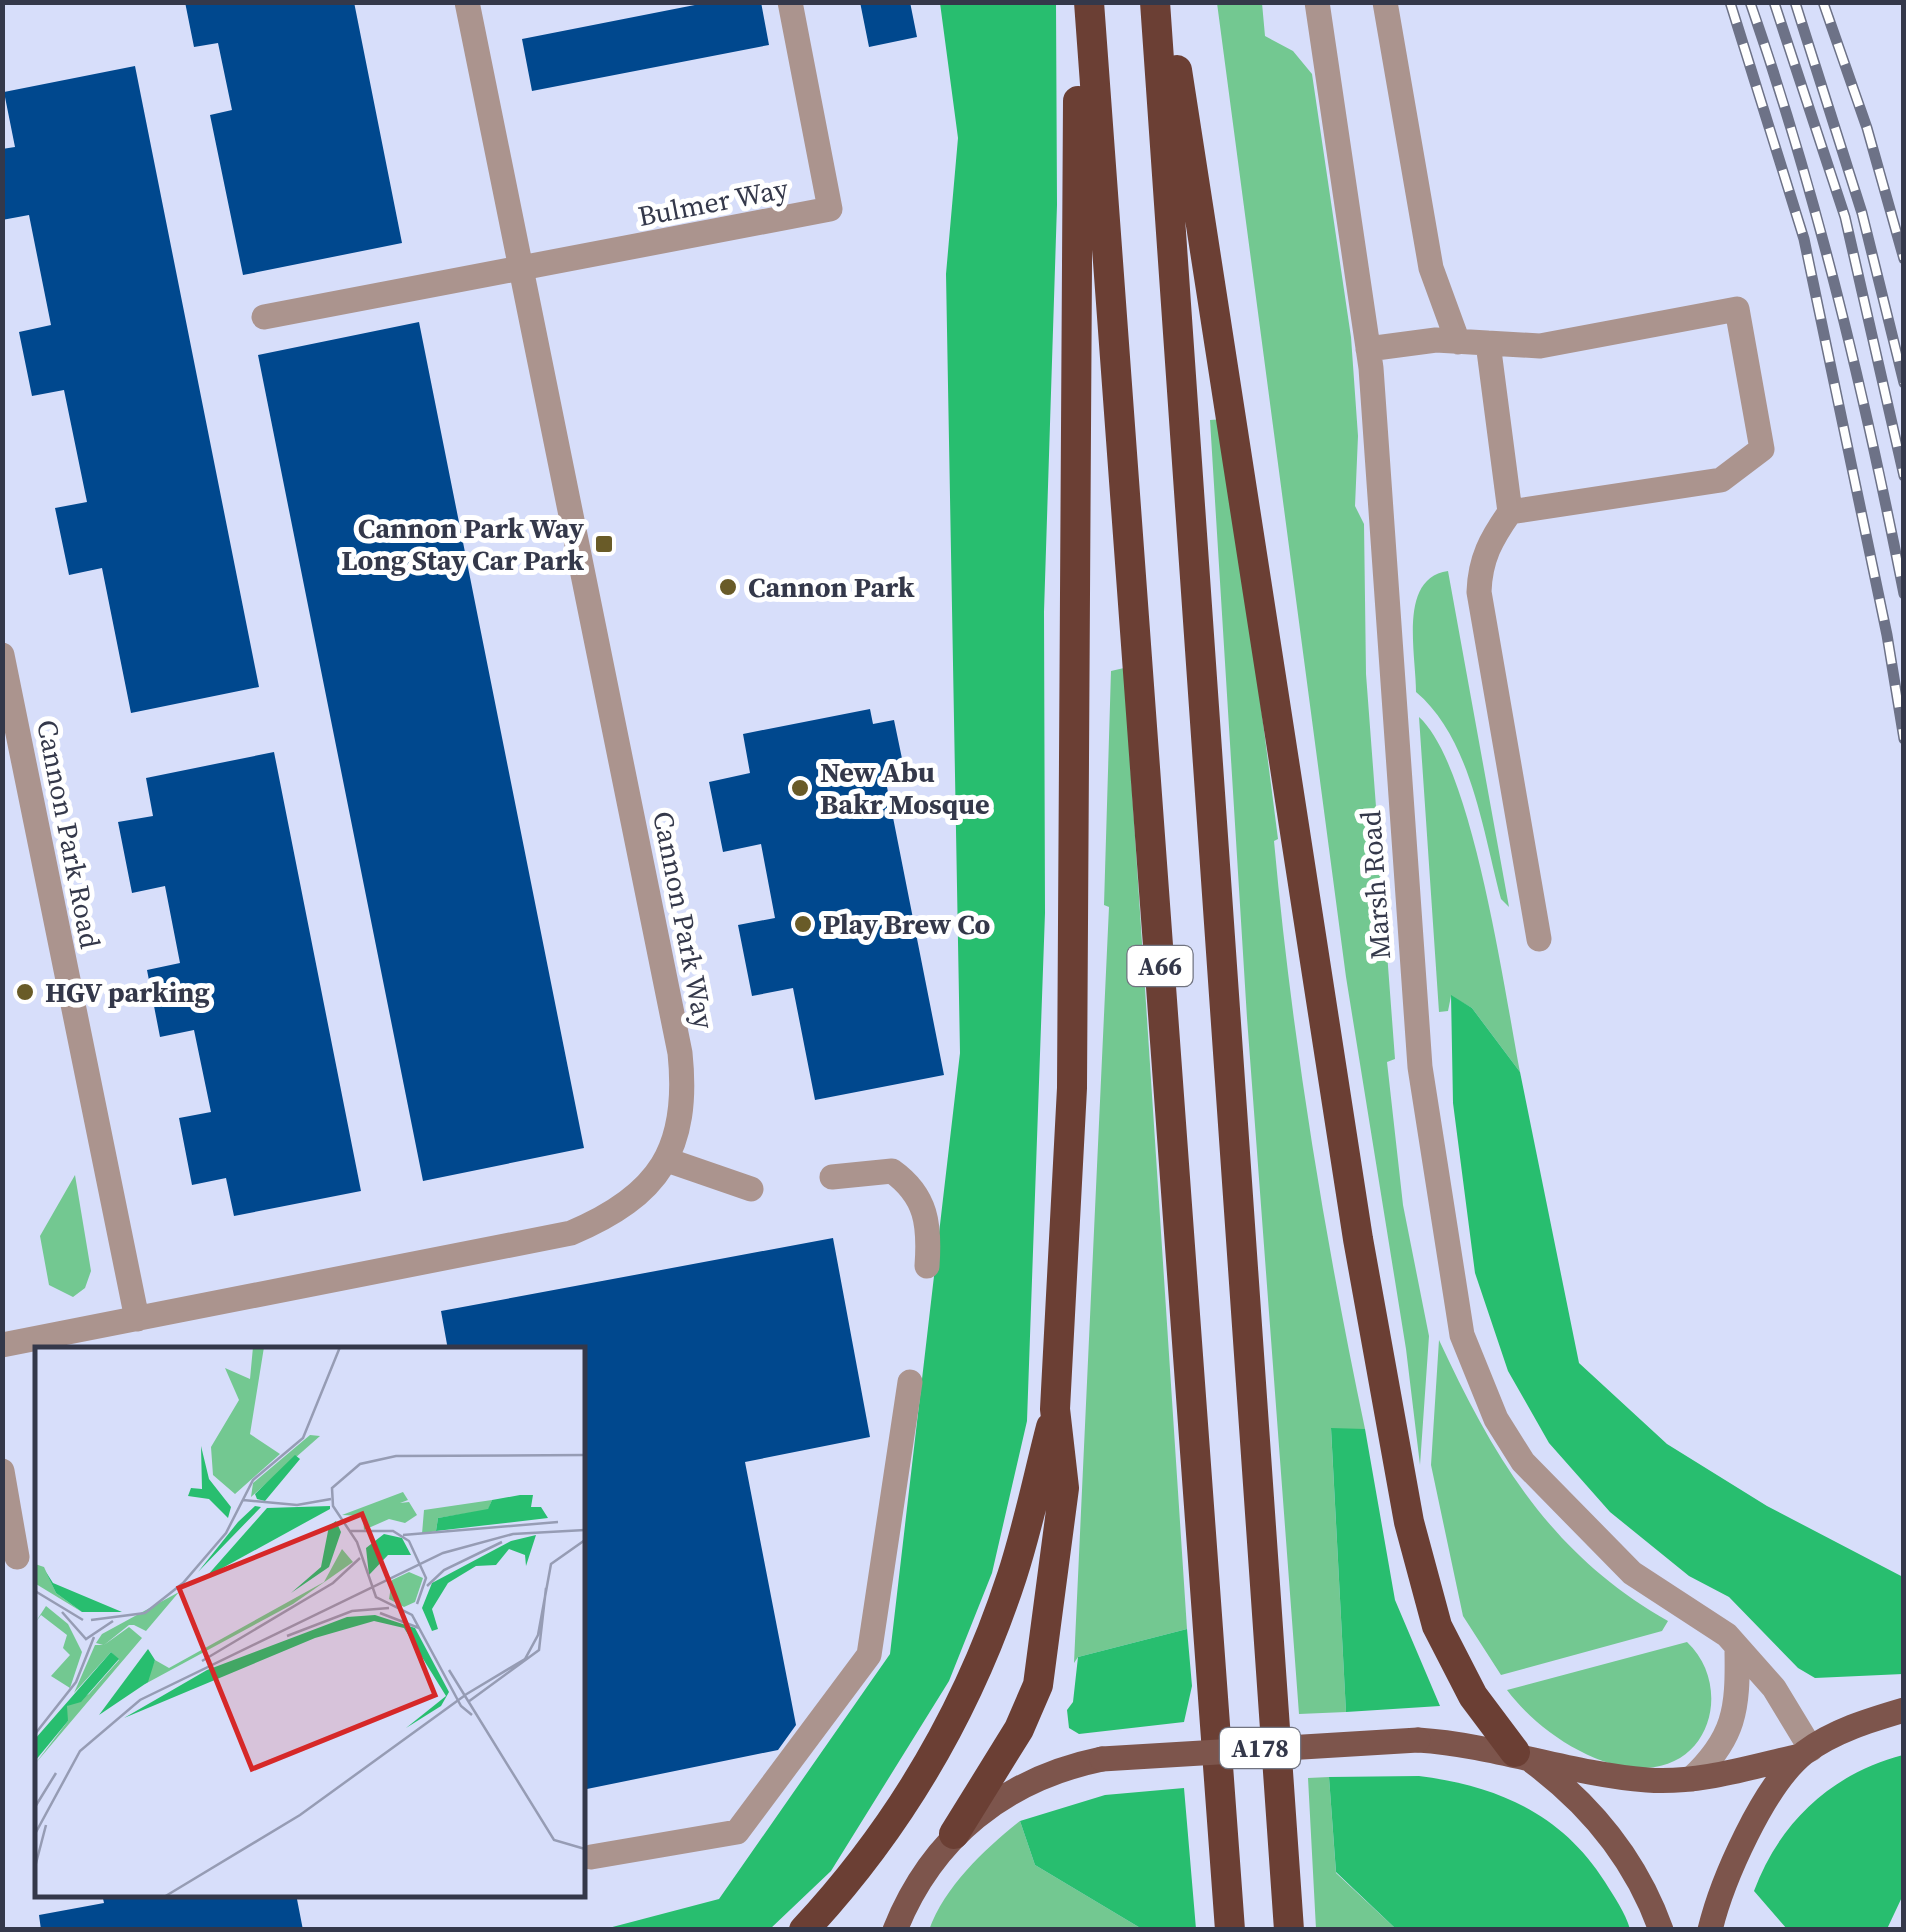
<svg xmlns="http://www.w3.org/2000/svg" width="1906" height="1932" font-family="'Source Serif 4',serif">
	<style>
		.green { fill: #73c891 }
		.forest { fill: #28be6f }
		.building { fill: #00488e }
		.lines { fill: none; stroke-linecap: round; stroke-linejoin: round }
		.minor { stroke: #ab948e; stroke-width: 25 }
		.major { stroke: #7d554c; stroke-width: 25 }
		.highway { stroke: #6b3f34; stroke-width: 30 }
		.rail-casing { stroke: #6d7287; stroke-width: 11 }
		.rail { stroke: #fff; stroke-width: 8; stroke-dasharray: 22; stroke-linecap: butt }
		.major-bridge { stroke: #7d554c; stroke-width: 25 }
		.poi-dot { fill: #695b28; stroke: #fff; stroke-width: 4 }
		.labels { text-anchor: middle; stroke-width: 10; stroke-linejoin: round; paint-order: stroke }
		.shield { fill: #fff; stroke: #717480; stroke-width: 2.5 }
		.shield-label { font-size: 25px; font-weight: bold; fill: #34384a }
		.street-label { font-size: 28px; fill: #34384a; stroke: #fff }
		.poi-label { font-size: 28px; font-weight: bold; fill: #34384a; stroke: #fff; text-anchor: start }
		.inset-road { fill: none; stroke: #969cb4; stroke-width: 2.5 }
		.view { fill: #d62828; fill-opacity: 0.15; stroke: #d62828; stroke-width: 5 }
		.inset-edge { fill: none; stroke: #34384a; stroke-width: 5 }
	</style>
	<rect width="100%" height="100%" fill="#d7defa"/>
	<path class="green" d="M 1217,3 L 1262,3 L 1265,36 L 1293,51 L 1312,74 L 1351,337 L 1358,436 L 1355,506 L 1364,524 L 1366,674 L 1395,1059 L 1387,1062 L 1403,1205 L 1429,1336 L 1420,1465 L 1406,1349 L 1346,977 Z
		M 1224,419 L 1278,839 L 1274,841 C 1292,1039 1324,1234 1365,1429 L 1331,1429 L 1346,1712 L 1299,1714 L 1247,1018 L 1210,420 Z
		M 1448,571 L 1509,907 L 1501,899 C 1483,832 1471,738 1416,692 C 1416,653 1398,578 1448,571 Z
		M 1124,668 L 1187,1629 L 1078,1657 L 1074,1663 L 1109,907 L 1104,905 L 1111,671 Z
		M 1419,717 C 1473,765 1505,995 1520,1072 L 1472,1008 L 1451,996 L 1448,1011 L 1439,1012 Z
		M 75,1175 L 91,1271 L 85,1288 L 73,1297 L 49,1285 L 40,1236 Z
		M 1439,1340 C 1494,1458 1550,1554 1668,1621 L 1662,1631 L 1501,1675 L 1463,1616 L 1431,1465 Z
		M 1687,1642 C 1731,1683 1714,1765 1646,1768 C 1595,1770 1536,1729 1507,1690 Z
		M 1329,1777 L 1336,1873 L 1396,1929 L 1316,1929 L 1308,1778 Z
		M 1020,1821 L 1035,1865 L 1142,1929 L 929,1930 C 945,1886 985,1849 1020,1821 Z"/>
	<path class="forest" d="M 940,3 L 1056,3 L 1057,205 L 1044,612 L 1045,913 L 1027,1421 L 992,1573 L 949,1681 L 831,1871 L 770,1929 L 601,1930 L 719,1899 L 890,1654 L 960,1053 L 946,274 L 958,138 Z
		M 1451,995 L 1472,1008 L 1520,1072 L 1579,1363 L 1667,1444 L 1767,1506 L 1903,1577 L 1903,1674 L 1815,1678 L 1798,1668 L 1729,1597 L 1689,1576 L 1610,1512 L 1549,1443 L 1508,1371 L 1475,1273 L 1453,1103 Z
		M 1331,1428 L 1365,1429 L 1395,1600 L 1440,1706 L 1346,1712 Z
		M 1187,1629 L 1192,1686 L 1184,1722 L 1079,1734 L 1069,1728 L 1067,1710 L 1073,1702 L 1078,1657 Z
		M 1903,1755 L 1903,1895 L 1887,1929 L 1787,1929 L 1754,1891 C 1779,1823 1832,1773 1903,1755 Z
		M 1419,1776 C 1498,1786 1562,1814 1605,1882 C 1615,1898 1625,1912 1630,1929 L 1396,1929 L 1336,1872 L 1329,1777 Z
		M 1184,1788 L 1196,1929 L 1142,1929 L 1035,1865 L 1020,1821 L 1105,1795 Z"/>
	<path class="building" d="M 185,2 L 354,2 L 402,243 L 243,275 L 210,115 L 232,110 L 218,43 L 194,47 Z
		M 710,2 L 761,2 L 769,45 L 532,91 L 522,39 Z
		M 860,2 L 910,2 L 917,37 L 869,47 Z
		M 135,66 L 259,687 L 131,713 L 102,568 L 69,575 L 55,508 L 87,502 L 64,390 L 32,396 L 19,332 L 51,325 L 29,215 L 2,220 L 2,149 L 15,147 L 4,92 Z
		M 419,322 L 584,1148 L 423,1181 L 258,355 Z
		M 870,709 L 873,724 L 894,720 L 905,773 L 885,777 L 944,1075 L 815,1100 L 793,988 L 752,996 L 738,925 L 775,918 L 761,844 L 723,852 L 709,782 L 750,773 L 743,734 Z
		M 274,752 L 361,1191 L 234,1216 L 226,1178 L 192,1185 L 179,1118 L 211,1112 L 194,1030 L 160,1037 L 147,970 L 180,963 L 165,886 L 132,893 L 118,822 L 153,816 L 146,778 Z
		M 833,1238 L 870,1437 L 745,1462 L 796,1725 L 778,1750 L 582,1790 L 582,1350 L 448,1350 L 441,1311 Z
		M 102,1894 L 296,1894 L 303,1930 L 41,1930 L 39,1915 L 104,1903 Z"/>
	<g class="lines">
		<path class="minor" d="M 1317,2 L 1371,368 L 1420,1067 L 1462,1335 L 1496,1419 L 1523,1462 L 1632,1573 L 1727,1635 L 1774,1688 L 1811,1749
			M 1385,2 L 1431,268 L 1458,342
			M 264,317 L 830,209 L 790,2
			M 1368,349 L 1436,340 L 1540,346 L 1737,309 L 1762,449 L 1721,480 L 1510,512 L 1488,343
			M 1510,512 C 1491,539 1480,559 1479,592 L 1539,939
			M 2,655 L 137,1319
			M 667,1160 L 751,1189
			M 832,1177 L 892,1171 C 927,1196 930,1225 927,1266
			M 2,1345 L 571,1233 C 659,1196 690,1149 680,1053 L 467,2
			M 2,1471 L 17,1557
			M 1691,1779 C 1735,1738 1738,1709 1737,1652
			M 591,1857 L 737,1832 L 869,1655 L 910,1382"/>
		<path class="major" d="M 1418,1740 C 1496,1745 1569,1774 1647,1780 C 1698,1784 1751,1767 1800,1756
			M 1533,1762 C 1592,1806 1636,1860 1661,1930
			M 895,1930 C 932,1837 1005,1779 1102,1759
			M 1710,1930 C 1722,1880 1764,1785 1804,1753 C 1833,1731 1870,1720 1904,1710"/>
		<path class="highway" d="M 1089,2 L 1230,1930
			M 1155,2 L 1289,1930
			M 1177,70 L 1358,1239 L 1409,1522 L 1437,1626 L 1473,1696 L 1515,1752
			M 954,1834 L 1019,1729 L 1038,1685 L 1064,1488 L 1055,1409 L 1072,1088 L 1078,101
			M 804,1930 C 899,1828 969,1708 1012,1576 C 1028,1527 1038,1477 1051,1427"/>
		<g class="rail-casing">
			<path id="rail" d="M 1730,2 L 1804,239 L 1887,635 L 1904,739
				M 1750,2 C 1818,198 1864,392 1904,594
				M 1774,2 L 1845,217 L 1904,476
				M 1795,2 L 1862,213 L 1904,383
				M 1823,2 L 1867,128 L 1904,259"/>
		</g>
		<use href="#rail" class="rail"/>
		<path class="major-bridge" d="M 1102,1759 L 1418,1740"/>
	</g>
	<g class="poi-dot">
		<rect x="594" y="534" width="20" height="20" rx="5"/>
		<circle cx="728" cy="587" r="10"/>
		<circle cx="800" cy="788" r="10"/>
		<circle cx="803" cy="924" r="10"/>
		<circle cx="25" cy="992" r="10"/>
	</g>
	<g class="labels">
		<g class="shield">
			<rect x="1127.5" y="946" width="65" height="40" rx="8"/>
			<rect x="1220" y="1728" width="80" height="40" rx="8"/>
		</g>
		<g class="shield-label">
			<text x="1160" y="975">A66</text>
			<text x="1260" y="1757">A178</text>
		</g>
		<g class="street-label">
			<text transform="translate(713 202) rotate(-11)" y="10">Bulmer Way</text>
			<text transform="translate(69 834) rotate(79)" y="10">Cannon Park Road</text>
			<text transform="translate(1375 885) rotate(-94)" y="10">Marsh Road</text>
			<text transform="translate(684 920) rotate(79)" y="10">Cannon Park Way</text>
		</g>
		<g class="poi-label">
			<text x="584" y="538" text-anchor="end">Cannon Park Way<tspan x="584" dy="32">Long Stay Car Park</tspan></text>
			<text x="748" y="597">Cannon Park</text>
			<text x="820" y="782">New Abu<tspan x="820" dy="32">Bakr Mosque</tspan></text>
			<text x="823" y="934">Play Brew Co</text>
			<text x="45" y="1002">HGV parking</text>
		</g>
	</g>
	<g transform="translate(35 1347)">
		<rect width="550" height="550" fill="#d7defa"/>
		<path d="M 218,0 L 229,0 L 215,87 L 245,107 L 200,147 L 178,128 L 176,100 L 204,53 L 190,21 L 215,32 ZM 275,88 L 285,89 L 216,150 L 218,136 ZM 368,145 L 373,153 L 365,156 L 374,155 L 382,168 L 370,176 L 354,172 L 329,183 L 328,169 L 307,168 ZM 457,153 L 453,163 L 403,171 L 401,184 L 387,187 L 389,163 ZM 307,202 L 318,215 L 258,257 L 110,337 L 120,313 L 134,321 L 289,235 ZM 0,217 L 9,220 L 21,246 L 47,265 L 1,237 ZM 374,225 L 388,231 L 380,255 L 369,260 L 354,252 L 357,233 ZM 144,245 L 111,284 L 99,278 L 94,278 L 69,298 L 94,280 L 107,291 L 0,417 L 33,374 L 27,365 L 33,358 L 54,347 L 84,313 L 76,305 L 39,346 L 60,298 L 68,298 L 61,296 L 67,287 ZM 11,259 L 33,277 L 47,305 L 35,341 L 16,329 L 35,308 L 28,301 L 32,288 L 6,268 L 0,276 Z" fill="#73c891"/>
		<path d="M 166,99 L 174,132 L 196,160 L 193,171 L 174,152 L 153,149 L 156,141 L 167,142 ZM 260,108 L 265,112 L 230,154 L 222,152 L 220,147 ZM 485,148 L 498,148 L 496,160 L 506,160 L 513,171 L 401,184 L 403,171 L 453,162 L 457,153 ZM 220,159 L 226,160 L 163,225 L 203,175 ZM 295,159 L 295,162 L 171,230 L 232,161 ZM 301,174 L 306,185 L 294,220 L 256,246 L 286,220 L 294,179 ZM 349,187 L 367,191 L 376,208 L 353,208 L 334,228 L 331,201 ZM 501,188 L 491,219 L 490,208 L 474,202 L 461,218 L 441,219 L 413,236 L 397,262 L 403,282 L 397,284 L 387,261 L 397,236 L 476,194 ZM 11,225 L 18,236 L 87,265 L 47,265 L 21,246 ZM 340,268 L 380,281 L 414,345 L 406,359 L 371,381 L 411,349 L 369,281 L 339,274 L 280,291 L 89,371 L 172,323 L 312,270 ZM 113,302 L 120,313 L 113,335 L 64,368 ZM 76,305 L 84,312 L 46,355 L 32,359 L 33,374 L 0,414 L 0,392 Z" fill="#28be6f"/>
		<path class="inset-road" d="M 208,153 L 262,158 L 296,152M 314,184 L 358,184 L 374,194 L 391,231 L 382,257M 368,188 L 523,175M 392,239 L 409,223 L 467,195M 0,244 L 48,273M 27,265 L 51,292 L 78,274M 345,266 L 384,281M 56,273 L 110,266 L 148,236 L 191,186 L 218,133 L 268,91 L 305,0M 252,289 L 317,264 L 354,261M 167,314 L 298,236 L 325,211M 414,323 L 519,493 L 550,502M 430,348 L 490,312 L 503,288 L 516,217 L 550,193M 433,355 L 504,303 L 511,241M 437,368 L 426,359 L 377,268 L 341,250 L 322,195 L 298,159 L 297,141 L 325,117 L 361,109 L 550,108M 0,387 L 41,335 L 59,290M 0,460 L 21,426M 0,487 L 45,404 L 105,353 L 408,206 L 478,187 L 550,183M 0,520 L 11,478M 129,550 L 265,468 L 429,349"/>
		<path class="view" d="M 327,167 L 400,348 L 217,422 L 144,241 Z"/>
		<rect width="550" height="550" class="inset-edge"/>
	</g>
	<rect width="1906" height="1932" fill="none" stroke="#34384a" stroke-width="10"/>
</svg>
